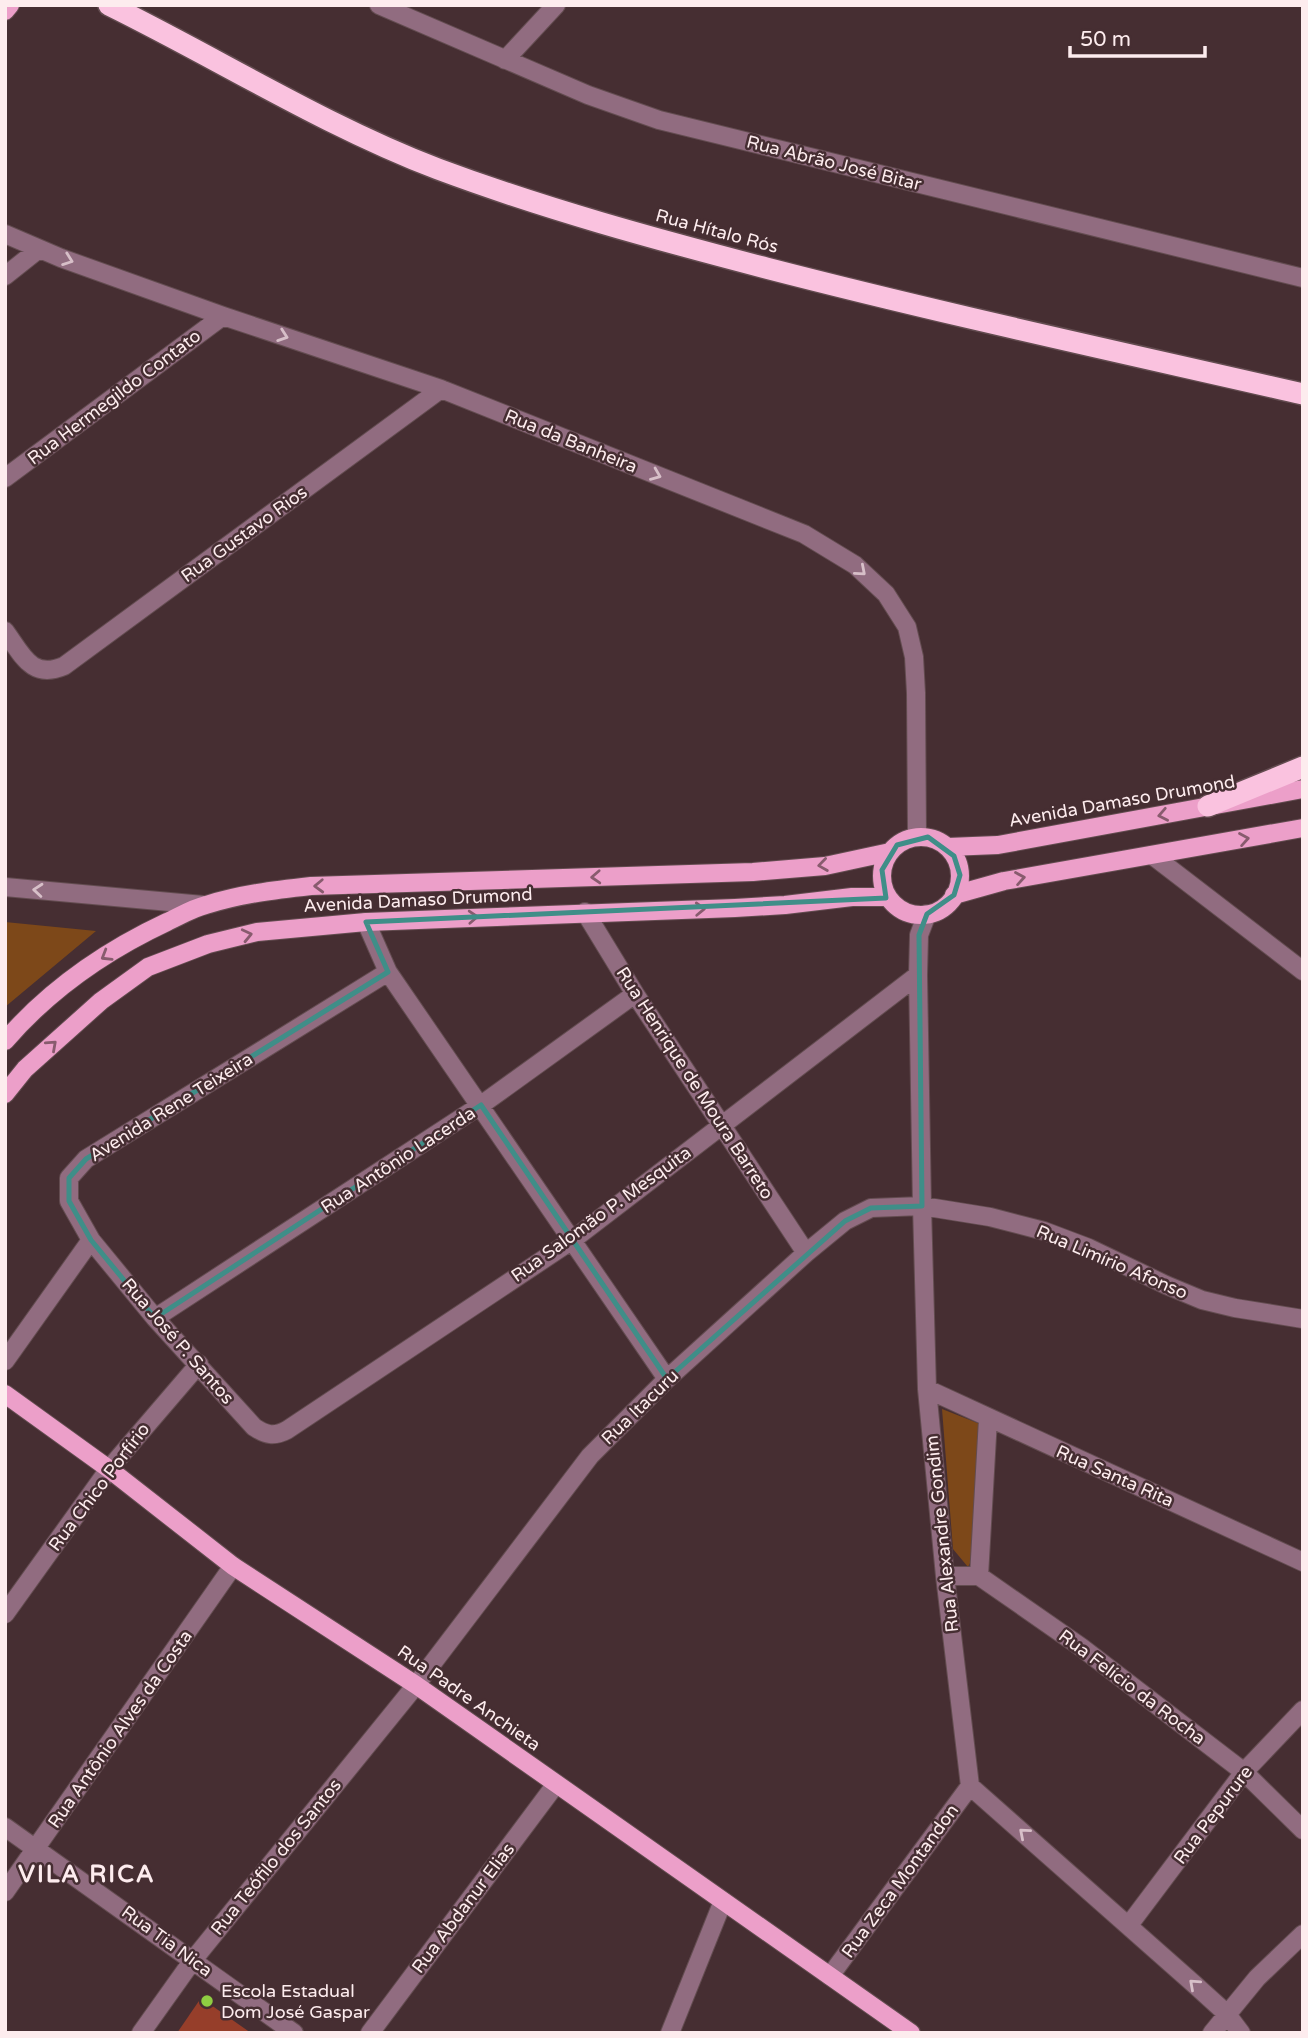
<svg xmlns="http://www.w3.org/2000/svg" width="1308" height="2038" font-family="'Varela Round',sans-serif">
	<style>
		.green { fill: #7d4819 }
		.building { fill: #963e2a }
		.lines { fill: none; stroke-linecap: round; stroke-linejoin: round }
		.minor-casing { stroke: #634c50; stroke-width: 20 }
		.major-casing { stroke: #634c50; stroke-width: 20 }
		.highway-casing { stroke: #634c50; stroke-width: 24 }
		.minor { stroke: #916c80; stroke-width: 18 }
		.major { stroke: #ec9fc9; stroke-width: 18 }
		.highway { stroke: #fac2df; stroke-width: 21 }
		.oneway { stroke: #d7bfc8 }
		.oneway2 { stroke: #885b6e }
		.marked { fill: none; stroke: #3f8e88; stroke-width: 5; stroke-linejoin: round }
		.poi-dot { fill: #8fcd42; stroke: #462e32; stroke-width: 2.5 }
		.labels { text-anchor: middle; stroke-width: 5; stroke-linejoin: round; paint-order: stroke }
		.street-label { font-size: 18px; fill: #fdecee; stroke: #462e32 }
		.poi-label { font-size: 18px; fill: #fdecee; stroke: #462e32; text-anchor: start }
		.district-label { font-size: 24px; font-weight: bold; letter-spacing: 2px; fill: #fdecee; stroke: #462e32 }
	</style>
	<rect width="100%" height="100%" fill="#462e32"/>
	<path class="green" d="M 5,922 L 96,931 L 5,1007 Z
		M 942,1409 L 980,1424 L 973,1557 L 968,1567 L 953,1549 Z"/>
	<path class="building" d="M 201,1998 L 251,2033 L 177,2033 Z"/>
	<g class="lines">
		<g class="minor-casing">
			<path id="minor" d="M 379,5 L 588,95 L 659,120 L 1303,278
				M 505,60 L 556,5
				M 5,234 L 61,258 L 223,316 L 441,389 L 804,534 L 855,565 L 886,594 L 907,627 L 914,657 L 916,693 L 917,837
				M 5,276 L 39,249
				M 5,478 L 223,316
				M 5,631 C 22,654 31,680 64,666 L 441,389
				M 1152,855 L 1303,971
				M 5,887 L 203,905
				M 585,912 L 635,994 L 806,1253
				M 927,914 L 919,935 L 918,975 L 922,1206 L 927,1389 L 945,1576 L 970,1786 L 1194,1984 L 1226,2013 L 1241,2033
				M 366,922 L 388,972 L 667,1379
				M 388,972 L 86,1159 L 69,1178 L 69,1201 L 91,1240 L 155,1318 L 254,1427 C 266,1435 274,1437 287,1430 L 571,1241 L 918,975
				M 155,1318 L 481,1105 L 635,994
				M 5,1361 L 91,1240
				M 927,1389 L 1303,1562
				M 945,1576 L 979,1576 L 1081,1647 L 1244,1772 L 1303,1830
				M 979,1576 L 988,1419
				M 5,1614 L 109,1469 L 199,1364
				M 5,1827 L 294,2033
				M 5,1892 L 233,1566
				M 1129,1925 L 1244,1772 L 1303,1710
				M 830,1976 L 970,1786
				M 141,2033 L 193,1960 L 416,1685 L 590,1456 L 667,1379 L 806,1253 L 845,1221 L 871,1208 L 922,1206 L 990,1217 L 1044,1231 L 1089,1248 L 1166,1285 L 1202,1300 L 1235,1308 L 1303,1319
				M 370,2033 L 556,1784
				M 670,2033 L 723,1901
				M 1212,2033 L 1257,1978 L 1303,1934"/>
		</g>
		<g class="major-casing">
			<path id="major" d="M 5,11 L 10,5
				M882 876a39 39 0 1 1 78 0a39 39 0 1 1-78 0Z
				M 948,847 L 998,845 L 1303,789
				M 954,895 L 1004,881 L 1303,828
				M 5,1041 C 50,989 105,951 167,922 C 180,916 193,908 206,905 C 241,894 275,890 311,886 L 753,872 L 825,866 L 890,852
				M 5,1094 L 25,1069 L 101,1001 L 148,967 L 208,944 L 257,932 L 366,922 L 735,908 L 785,905 L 852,897 L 888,897
				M 5,1394 L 109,1469 L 233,1566 L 416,1685 L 911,2033"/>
		</g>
		<g class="highway-casing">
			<path id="highway" d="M 109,5 C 219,59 323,125 438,169 C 545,209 655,239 766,268 C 944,314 1124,353 1303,394
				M 1208,806 L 1303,767"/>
		</g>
		<use href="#minor" class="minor"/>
		<use href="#major" class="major"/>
		<use href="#highway" class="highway"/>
	</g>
	<defs><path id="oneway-chevron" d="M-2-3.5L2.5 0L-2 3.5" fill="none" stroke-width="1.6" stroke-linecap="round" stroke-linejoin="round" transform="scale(1.75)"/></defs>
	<g class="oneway">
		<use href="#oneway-chevron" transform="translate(68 260) rotate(20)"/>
		<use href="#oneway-chevron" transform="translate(283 336) rotate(19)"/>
		<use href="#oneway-chevron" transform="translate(656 475) rotate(22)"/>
		<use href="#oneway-chevron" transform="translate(861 571) rotate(41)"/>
		<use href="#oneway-chevron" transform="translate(38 890) rotate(-175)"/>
		<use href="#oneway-chevron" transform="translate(1024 1833) rotate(-139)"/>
		<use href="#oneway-chevron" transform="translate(1194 1984) rotate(-138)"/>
	</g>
	<g class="oneway2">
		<use href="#oneway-chevron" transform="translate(1163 815) rotate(169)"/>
		<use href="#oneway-chevron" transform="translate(1244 839) rotate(-10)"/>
		<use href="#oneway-chevron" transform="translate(823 865) rotate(172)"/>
		<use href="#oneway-chevron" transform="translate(596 877) rotate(177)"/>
		<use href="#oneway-chevron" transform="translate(1020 878) rotate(-10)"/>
		<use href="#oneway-chevron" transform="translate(319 886) rotate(178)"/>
		<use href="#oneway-chevron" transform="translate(700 909) rotate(-2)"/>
		<use href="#oneway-chevron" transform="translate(473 917) rotate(-3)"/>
		<use href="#oneway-chevron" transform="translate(247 935) rotate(-13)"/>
		<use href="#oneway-chevron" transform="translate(106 956) rotate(149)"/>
		<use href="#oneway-chevron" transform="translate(52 1045) rotate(-42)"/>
	</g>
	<path class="marked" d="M 928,837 L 954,856 L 960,875 L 954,895 L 927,914 L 919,935 L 922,1206 L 871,1208 L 845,1221 L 667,1379 L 481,1105 L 155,1318 L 91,1240 L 69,1201 L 69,1178 L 86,1159 L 388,972 L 366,922 L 886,898 L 882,870 L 897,845 Z"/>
	<circle class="poi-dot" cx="207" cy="2001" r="7"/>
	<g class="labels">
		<g class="street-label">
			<text transform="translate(834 163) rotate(14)" y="6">Rua Abrão José Bitar</text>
			<text transform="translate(717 231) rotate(15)" y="6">Rua Hítalo Rós</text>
			<text transform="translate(114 397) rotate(-37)" y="6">Rua Hermegildo Contato</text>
			<text transform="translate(571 441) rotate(22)" y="6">Rua da Banheira</text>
			<text transform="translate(244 534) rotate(-36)" y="6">Rua Gustavo Rios</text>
			<text transform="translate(1122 801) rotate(-10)" y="6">Avenida Damaso Drumond</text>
			<text transform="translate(418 900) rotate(-3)" y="6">Avenida Damaso Drumond</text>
			<text transform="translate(695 1083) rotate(57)" y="6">Rua Henrique de Moura Barreto</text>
			<text transform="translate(171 1107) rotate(-32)" y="6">Avenida Rene Teixeira</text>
			<text transform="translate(398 1160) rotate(-33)" y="6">Rua Antônio Lacerda</text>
			<text transform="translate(601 1214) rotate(-36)" y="6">Rua Salomão P. Mesquita</text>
			<text transform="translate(1112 1262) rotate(23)" y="6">Rua Limírio Afonso</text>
			<text transform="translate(178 1341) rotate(49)" y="6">Rua José P. Santos</text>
			<text transform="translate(640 1407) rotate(-44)" y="6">Rua Itacuru</text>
			<text transform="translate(1115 1476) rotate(24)" y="6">Rua Santa Rita</text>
			<text transform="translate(99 1487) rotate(-53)" y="6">Rua Chico Porfírio</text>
			<text transform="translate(942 1534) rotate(-96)" y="6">Rua Alexandre Gondim</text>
			<text transform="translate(1132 1687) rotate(37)" y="6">Rua Felício da Rocha</text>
			<text transform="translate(469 1698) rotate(35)" y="6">Rua Padre Anchieta</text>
			<text transform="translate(120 1729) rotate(-55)" y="6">Rua Antônio Alves da Costa</text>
			<text transform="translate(1213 1815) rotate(-53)" y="6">Rua Pepurure</text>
			<text transform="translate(276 1857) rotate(-51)" y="6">Rua Teófilo dos Santos</text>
			<text transform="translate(900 1881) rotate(-54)" y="6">Rua Zeca Montandon</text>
			<text transform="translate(463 1908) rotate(-53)" y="6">Rua Abdanur Elias</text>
			<text transform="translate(167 1941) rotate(36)" y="6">Rua Tia Nica</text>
		</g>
		<g class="poi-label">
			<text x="221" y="1997">Escola Estadual<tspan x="221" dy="21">Dom José Gaspar</tspan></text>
		</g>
		<g class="district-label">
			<text x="87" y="1882">VILA RICA</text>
		</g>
	</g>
	<rect width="1308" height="2038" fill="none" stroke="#fdecee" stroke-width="14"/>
	<path d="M1070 46v10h135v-10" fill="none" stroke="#fdecee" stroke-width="3.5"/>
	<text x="1080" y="46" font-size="21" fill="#fdecee" stroke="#462e32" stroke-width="5" paint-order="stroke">50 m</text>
</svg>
